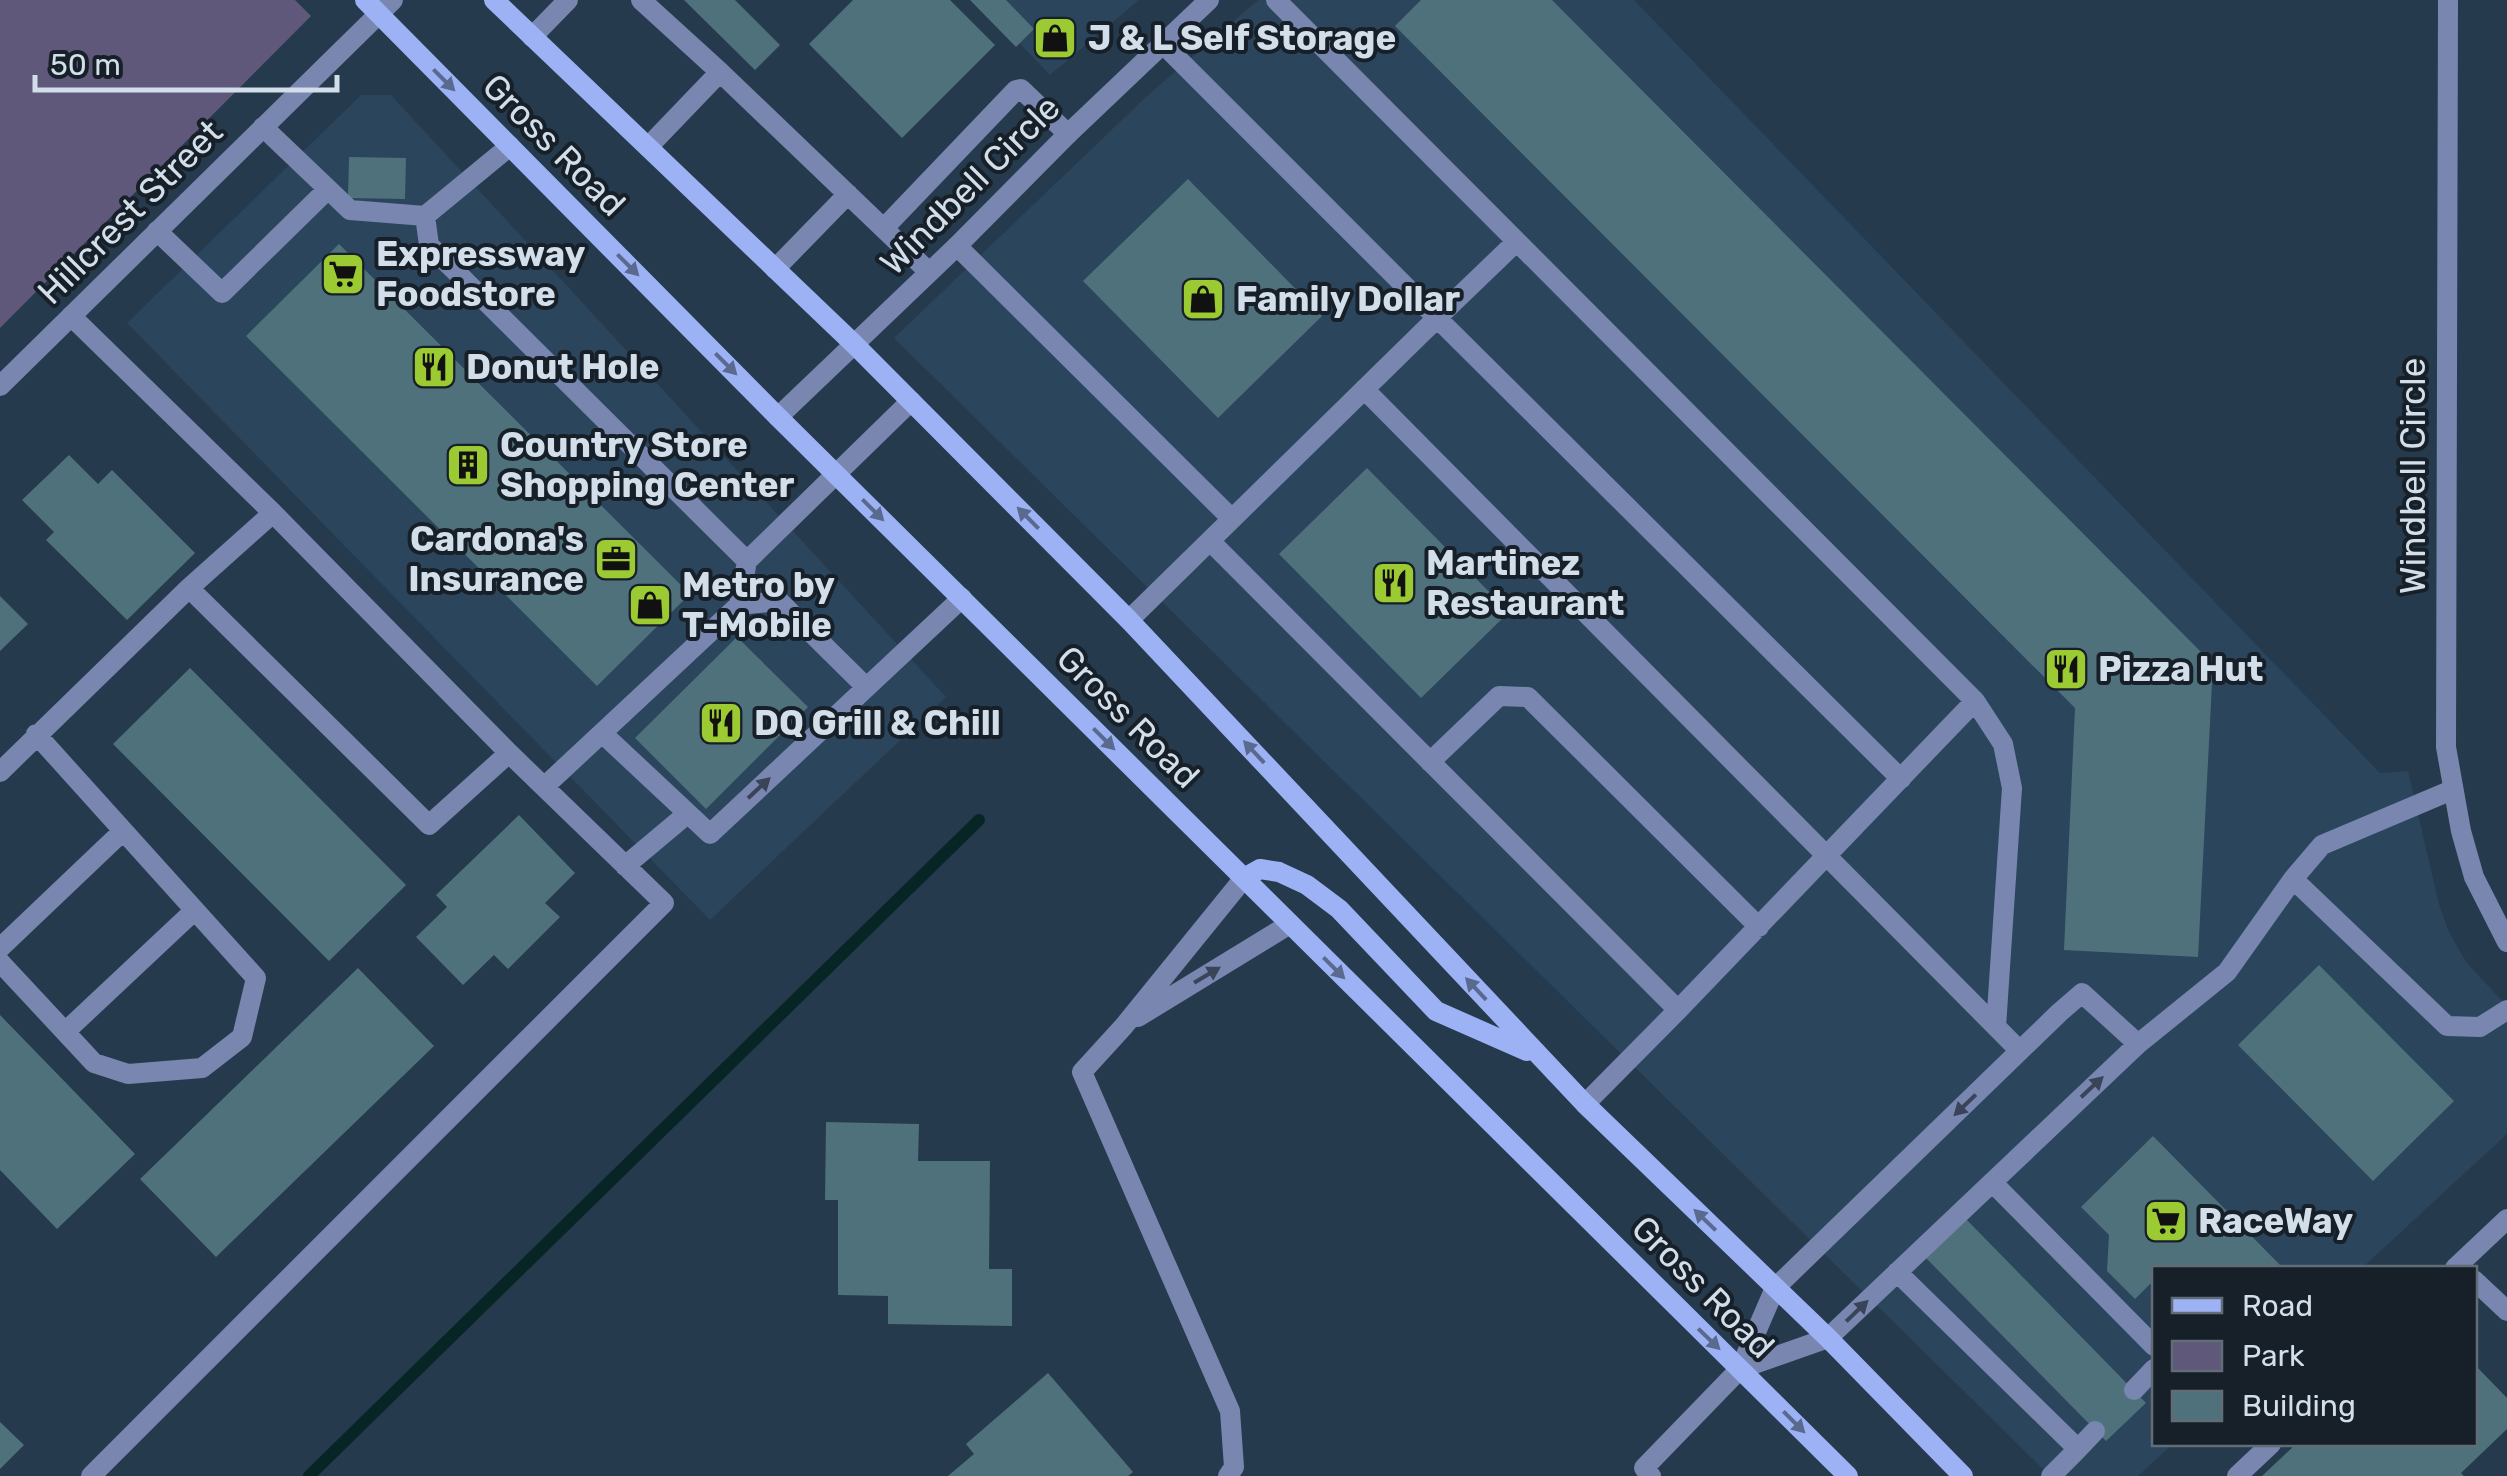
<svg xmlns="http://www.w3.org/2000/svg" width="2507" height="1476" font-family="Rubik,sans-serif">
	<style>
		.built { fill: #2b455c }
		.green { fill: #5f587b }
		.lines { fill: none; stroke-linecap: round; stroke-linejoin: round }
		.stream { stroke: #072525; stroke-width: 12 }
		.building { fill: #4f717c }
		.service { stroke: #7886b0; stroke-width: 20 }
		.minor { stroke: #7886b0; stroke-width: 20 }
		.tertiary { stroke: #7886b0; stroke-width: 20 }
		.secondary { stroke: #9cb2f5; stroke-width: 20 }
		.oneway { fill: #5a698e }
		.oneway2 { fill: #394458 }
		.labels { text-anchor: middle; stroke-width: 8; stroke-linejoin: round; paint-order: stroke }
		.poi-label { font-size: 35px; font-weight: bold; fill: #d2deea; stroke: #172028; text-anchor: start }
		.street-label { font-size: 35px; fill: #d2deea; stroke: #172028 }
	</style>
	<rect width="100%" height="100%" fill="#253a4c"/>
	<path class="built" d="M 978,0 L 1139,0 L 1050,75 Z
		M 1258,0 L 1634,0 L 2380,773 L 2408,771 L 2439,904 L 2449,932 L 2466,962 L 2507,1006 L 2507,1134 L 2362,1268 L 2154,1268 L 2154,1444 L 2173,1444 L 2138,1476 L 2050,1476 L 894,338 L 1147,96 Z
		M 361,95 L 391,95 L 946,697 L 710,920 L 127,323 Z"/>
	<path class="green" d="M 0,0 L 295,0 L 311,16 L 0,328 Z"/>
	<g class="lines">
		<path class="stream" d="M 309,1476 L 979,820"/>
	</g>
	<path class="building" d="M 684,0 L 735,0 L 780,45 L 755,70 Z
		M 853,0 L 950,0 L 995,45 L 902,138 L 809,44 Z
		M 970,0 L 1006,0 L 1034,29 L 1016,47 Z
		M 1421,0 L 1552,0 L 2213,664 L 2198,957 L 2064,950 L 2075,708 L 1395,26 Z
		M 349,157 L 406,158 L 405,199 L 348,198 Z
		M 1188,179 L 1322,316 L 1218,418 L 1083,281 Z
		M 339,244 L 690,594 L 597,686 L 246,336 Z
		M 69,455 L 98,484 L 112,470 L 195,553 L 127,620 L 46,540 L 54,532 L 22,500 Z
		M 1367,468 L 1509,612 L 1421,698 L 1279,554 Z
		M 0,596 L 28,624 L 0,651 Z
		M 737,637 L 808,707 L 706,809 L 635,738 Z
		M 190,668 L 406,885 L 329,961 L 113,744 Z
		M 519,815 L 575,873 L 545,903 L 560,917 L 508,969 L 494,955 L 463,985 L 416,937 L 447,907 L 436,895 Z
		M 2319,965 L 2454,1101 L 2373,1181 L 2238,1045 Z
		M 358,968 L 434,1046 L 216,1257 L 140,1179 Z
		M 0,1015 L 135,1154 L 57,1229 L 0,1170 Z
		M 826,1122 L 919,1124 L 918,1161 L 990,1161 L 989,1269 L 1012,1269 L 1012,1326 L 888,1324 L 888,1296 L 838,1295 L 838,1200 L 825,1200 Z
		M 2153,1136 L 2283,1268 L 2154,1268 L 2154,1285 L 2150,1284 L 2135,1299 L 2107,1271 L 2109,1235 L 2081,1207 Z
		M 1964,1217 L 2146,1403 L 2106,1441 L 1924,1256 Z
		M 2474,1364 L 2507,1398 L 2507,1429 L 2461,1473 L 2464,1476 L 2262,1476 L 2296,1444 L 2474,1444 Z
		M 1048,1373 L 1133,1472 L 1128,1476 L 948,1476 L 974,1454 L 966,1444 Z
		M 0,1422 L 24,1445 L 0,1469 Z"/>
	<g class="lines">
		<path class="service" d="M 641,0 L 720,72 L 648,147
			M 1276,0 L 1975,701 L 1678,1010 L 1585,1104
			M 532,37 L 568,0
			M 720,72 L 929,272
			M 263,127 L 350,210 L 425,216 L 510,146
			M 425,216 L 429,245 L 747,561 L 911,401
			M 884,228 L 1016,90 L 1021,89 L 1068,134
			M 157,231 L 222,293 L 328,189
			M 1516,242 L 1437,318 L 1901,779
			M 957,246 L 1232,519
			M 775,269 L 848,194
			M 71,316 L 273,513
			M 1364,389 L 2020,1051
			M 1210,541 L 1678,1010
			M 189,588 L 429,825 L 509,753
			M 739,605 L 779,601 L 866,687
			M 1129,620 L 1437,318 L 1162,43
			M 1975,701 L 2003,744 L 2012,788 L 1996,1027
			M 602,733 L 710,834 L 962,598
			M 1430,762 L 1499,696 L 1528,697 L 1759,927
			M 0,772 L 189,588 L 273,513 L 509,753 L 664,903 L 91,1476
			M 544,787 L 739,605 L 747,561
			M 2452,790 L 2322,845 L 2293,879 L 2447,1026 L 2480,1027 L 2507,1010
			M 625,866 L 687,814
			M 0,948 L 123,831
			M 0,962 L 94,1063 L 128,1074 L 202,1068 L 242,1037 L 256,978 L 36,734
			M 1138,1017 L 1290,924
			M 65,1032 L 195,910
			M 2138,1044 L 2227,972 L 2293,879
			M 1992,1182 L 2154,1346
			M 2455,1268 L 2507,1219
			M 1897,1272 L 2078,1449 L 2051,1476
			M 2474,1280 L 2507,1311
			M 2134,1390 L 2154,1369
			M 2078,1449 L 2095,1431
			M 1228,1476 L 1234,1467 L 1230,1411 L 1082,1072 L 1124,1026 L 1244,878
			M 1651,1476 L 1644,1468 L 1740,1369 L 1775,1288 L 2060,1012 L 2082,993 L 2138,1044 L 1828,1338 L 1740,1369
			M 2237,1476 L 2271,1444"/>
		<path class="minor" d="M 2448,0 L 2446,747 L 2461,831 L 2474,877 L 2507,942
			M 778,417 L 957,246 L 1068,134 L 1209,0"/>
		<path class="tertiary" d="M 0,386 L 393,0"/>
		<path class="secondary" d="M 365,0 L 778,417 L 1848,1476
			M 494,0 L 854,344 L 1129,620 L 1585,1104 L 1828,1338 L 1963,1476
			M 1244,878 L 1260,869 L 1279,872 L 1307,885 L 1339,909 L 1436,1011 L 1527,1051"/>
	</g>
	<defs><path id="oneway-solid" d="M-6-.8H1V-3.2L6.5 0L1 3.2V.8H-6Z" transform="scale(2.5)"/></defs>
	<g class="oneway">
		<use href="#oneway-solid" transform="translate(444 80) rotate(45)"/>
		<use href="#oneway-solid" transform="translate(628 265) rotate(45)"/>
		<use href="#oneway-solid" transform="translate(726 364) rotate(45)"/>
		<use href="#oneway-solid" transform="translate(873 510) rotate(45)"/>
		<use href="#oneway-solid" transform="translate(1028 518) rotate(-135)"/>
		<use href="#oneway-solid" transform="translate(1104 739) rotate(45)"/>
		<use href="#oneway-solid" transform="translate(1254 752) rotate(-133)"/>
		<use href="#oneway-solid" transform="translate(1334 968) rotate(45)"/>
		<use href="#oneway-solid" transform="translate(1476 989) rotate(-133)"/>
		<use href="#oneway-solid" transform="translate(1705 1220) rotate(-136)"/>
		<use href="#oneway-solid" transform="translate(1709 1339) rotate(44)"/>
		<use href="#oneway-solid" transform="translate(1794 1422) rotate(45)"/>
	</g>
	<g class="oneway2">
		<use href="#oneway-solid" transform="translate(759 788) rotate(-43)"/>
		<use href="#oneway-solid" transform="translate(1207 975) rotate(-31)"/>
		<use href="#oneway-solid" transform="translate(2092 1087) rotate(-43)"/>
		<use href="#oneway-solid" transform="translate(1965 1105) rotate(136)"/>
		<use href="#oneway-solid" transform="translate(1857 1311) rotate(-44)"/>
	</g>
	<defs>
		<g id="shop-square" transform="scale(2.25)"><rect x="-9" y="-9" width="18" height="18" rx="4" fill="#9cca32" stroke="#172028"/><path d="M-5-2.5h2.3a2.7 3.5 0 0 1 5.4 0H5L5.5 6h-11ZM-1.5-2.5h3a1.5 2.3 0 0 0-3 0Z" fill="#111"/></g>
		<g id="supermarket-square" transform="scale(2.25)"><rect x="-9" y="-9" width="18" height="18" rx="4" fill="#9cca32" stroke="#172028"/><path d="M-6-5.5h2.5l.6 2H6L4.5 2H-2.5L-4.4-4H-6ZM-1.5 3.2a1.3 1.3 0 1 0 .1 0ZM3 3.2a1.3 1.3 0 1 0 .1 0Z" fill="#111"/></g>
		<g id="restaurant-square" transform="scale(2.25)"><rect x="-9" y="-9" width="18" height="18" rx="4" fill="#9cca32" stroke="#172028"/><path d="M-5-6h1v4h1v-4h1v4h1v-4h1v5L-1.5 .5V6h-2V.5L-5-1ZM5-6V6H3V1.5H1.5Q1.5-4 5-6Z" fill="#111"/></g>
		<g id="building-square" transform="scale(2.25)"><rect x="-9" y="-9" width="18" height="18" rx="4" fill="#9cca32" stroke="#172028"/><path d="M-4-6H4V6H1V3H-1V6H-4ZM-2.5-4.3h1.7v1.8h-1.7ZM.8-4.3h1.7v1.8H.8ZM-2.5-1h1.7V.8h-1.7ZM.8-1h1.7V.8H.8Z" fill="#111"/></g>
		<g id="office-square" transform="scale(2.25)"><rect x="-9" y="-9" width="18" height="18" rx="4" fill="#9cca32" stroke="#172028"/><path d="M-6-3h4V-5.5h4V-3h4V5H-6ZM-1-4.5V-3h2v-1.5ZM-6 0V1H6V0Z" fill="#111"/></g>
	</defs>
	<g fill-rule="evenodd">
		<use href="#shop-square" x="1055" y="38"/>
		<use href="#supermarket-square" x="343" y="274"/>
		<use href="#shop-square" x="1203" y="299"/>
		<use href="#restaurant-square" x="434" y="367"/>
		<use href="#building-square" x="468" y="465"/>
		<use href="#office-square" x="616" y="559"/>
		<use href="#restaurant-square" x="1394" y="583"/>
		<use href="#shop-square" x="650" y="605"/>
		<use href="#restaurant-square" x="2066" y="669"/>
		<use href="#restaurant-square" x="721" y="723"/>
		<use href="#supermarket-square" x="2166" y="1221"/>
	</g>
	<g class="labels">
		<g class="poi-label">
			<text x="1088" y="50">J &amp; L Self Storage</text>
			<text x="376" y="266">Expressway<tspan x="376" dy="40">Foodstore</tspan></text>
			<text x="1236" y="311">Family Dollar</text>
			<text x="466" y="379">Donut Hole</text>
			<text x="500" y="457">Country Store<tspan x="500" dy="40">Shopping Center</tspan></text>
			<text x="584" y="551" text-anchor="end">Cardona's<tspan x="584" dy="40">Insurance</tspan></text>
			<text x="1426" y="575">Martinez<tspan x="1426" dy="40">Restaurant</tspan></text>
			<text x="682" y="597">Metro by<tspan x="682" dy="40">T-Mobile</tspan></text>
			<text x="2098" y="681">Pizza Hut</text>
			<text x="754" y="735">DQ Grill &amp; Chill</text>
			<text x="2198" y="1233">RaceWay</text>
		</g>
		<g class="street-label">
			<text transform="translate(554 145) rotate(45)" y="12">Gross Road</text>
			<text transform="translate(970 185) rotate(-45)" y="12">Windbell Circle</text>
			<text transform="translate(130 212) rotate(-45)" y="12">Hillcrest Street</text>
			<text transform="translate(2413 476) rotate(-90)" y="12">Windbell Circle</text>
			<text transform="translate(1128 717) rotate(45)" y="12">Gross Road</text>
			<text transform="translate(1703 1287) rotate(45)" y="12">Gross Road</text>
		</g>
	</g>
	<rect x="2152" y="1266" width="325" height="180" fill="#172028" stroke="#626c76" stroke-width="2.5"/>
	<rect x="2172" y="1298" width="50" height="15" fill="#9cb2f5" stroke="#626c76" stroke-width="2.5"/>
	<text x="2242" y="1316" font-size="30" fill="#d2deea">Road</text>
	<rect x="2172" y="1341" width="50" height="30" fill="#5f587b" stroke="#626c76" stroke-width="2.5"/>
	<text x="2242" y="1366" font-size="30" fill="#d2deea">Park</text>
	<rect x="2172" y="1391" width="50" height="30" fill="#4f717c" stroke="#626c76" stroke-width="2.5"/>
	<text x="2242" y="1416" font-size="30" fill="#d2deea">Building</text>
	<path d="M35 75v15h302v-15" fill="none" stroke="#d2deea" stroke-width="5"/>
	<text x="50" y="75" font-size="30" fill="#d2deea" stroke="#172028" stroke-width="8" paint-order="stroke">50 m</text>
</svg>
